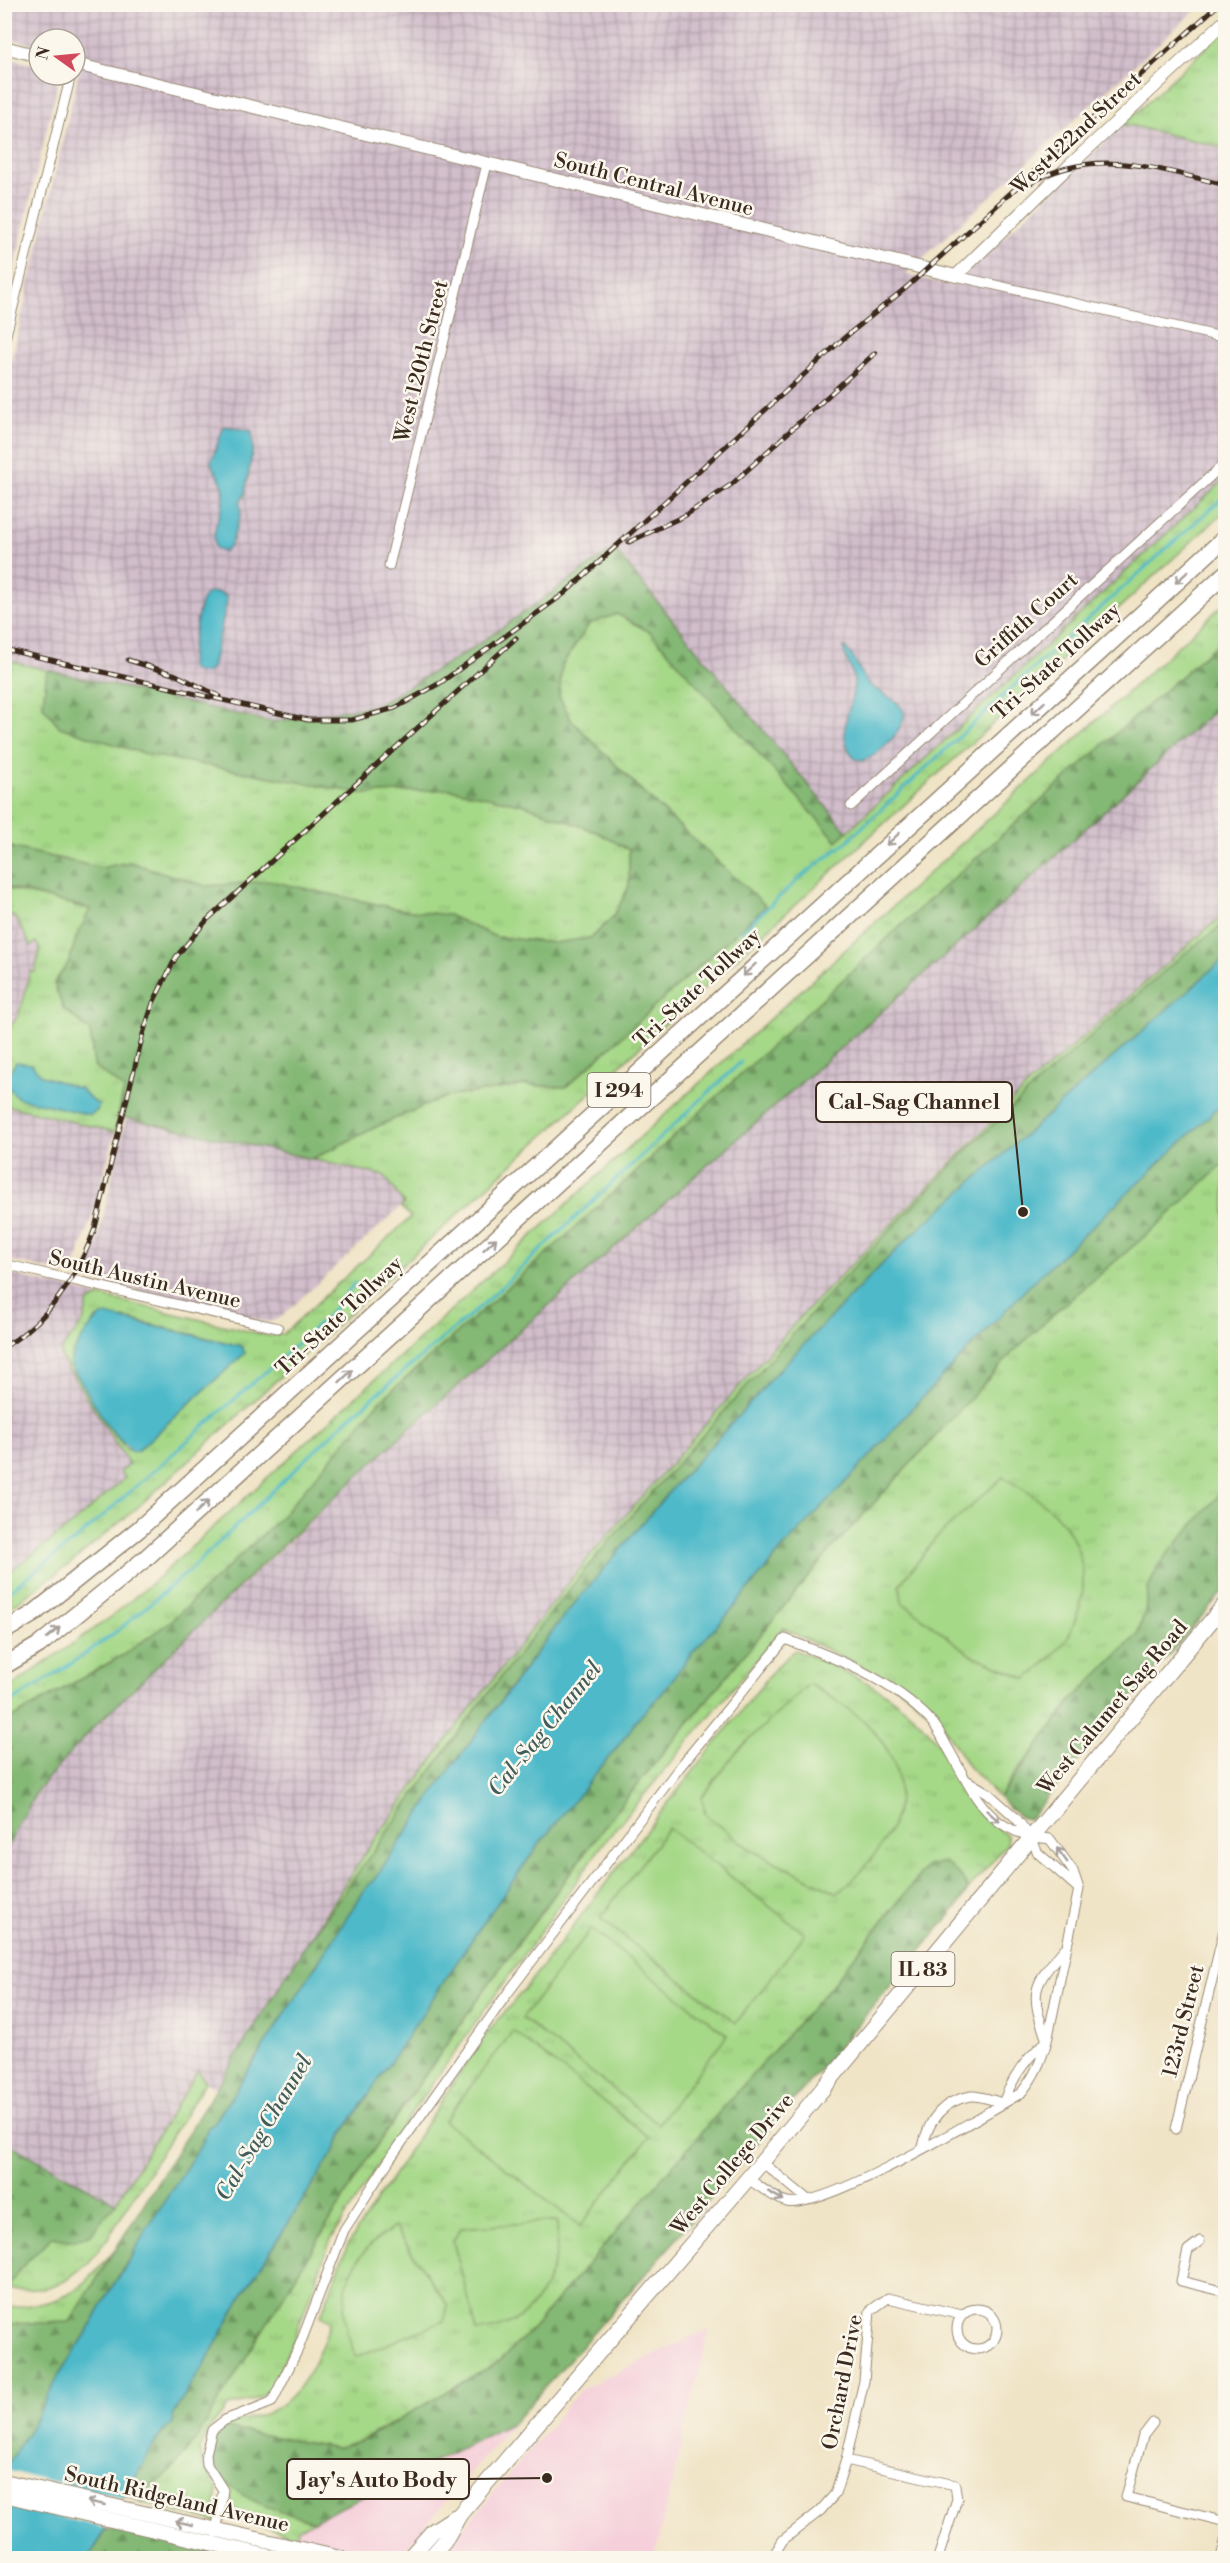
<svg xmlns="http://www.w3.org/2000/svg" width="1230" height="2563" font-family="'Libre Bodoni',serif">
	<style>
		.built { fill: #f5cfda }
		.industrial { fill: url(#industrial-grid) }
		.grass { fill: url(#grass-tufts); stroke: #708152; stroke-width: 1.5; fill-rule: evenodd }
		.forest { fill: url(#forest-firs); stroke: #607149; stroke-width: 1.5 }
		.pitch { fill: #a5d887; stroke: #708152; stroke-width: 1.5 }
		.water { fill: #4db9c9; stroke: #447274; stroke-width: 1.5 }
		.pier { fill: #f0e4c6 }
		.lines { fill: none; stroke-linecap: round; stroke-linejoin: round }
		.stream { stroke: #4db9c9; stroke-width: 3 }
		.minor-casing { stroke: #968772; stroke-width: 11 }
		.tertiary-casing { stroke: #968772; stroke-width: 14 }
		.secondary-casing { stroke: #968772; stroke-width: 16 }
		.primary-casing { stroke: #968772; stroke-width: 17 }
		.motorway-casing { stroke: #968772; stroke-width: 19 }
		.minor { stroke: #fff; stroke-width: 9 }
		.tertiary { stroke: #fff; stroke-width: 12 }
		.secondary { stroke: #fff; stroke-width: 14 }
		.primary { stroke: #fff; stroke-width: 15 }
		.motorway { stroke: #fff; stroke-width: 16 }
		.rail-casing { stroke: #3b2a1e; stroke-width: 5 }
		.rail { stroke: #fbf7ec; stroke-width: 3; stroke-dasharray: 9; stroke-linecap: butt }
		.oneway { stroke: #a79f9a }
		.labels { text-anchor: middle; stroke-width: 5; stroke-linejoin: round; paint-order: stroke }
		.shield { fill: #fbf7ec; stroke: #75685c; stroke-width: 1.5 }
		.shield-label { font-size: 20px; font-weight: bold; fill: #3b2a1e }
		.street-label { font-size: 21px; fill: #3b2a1e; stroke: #fbf7ec }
		.water-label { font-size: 22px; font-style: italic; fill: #415c5a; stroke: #fbf7ec }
		.leader { fill: none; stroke: #3b2a1e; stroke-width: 2 }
		.callout-dot { fill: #3b2a1e; stroke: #fbf7ec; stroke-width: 2 }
		.callout { fill: #fbf7ec; stroke: #3b2a1e; stroke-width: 2 }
		.callout-label { font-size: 22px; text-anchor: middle; font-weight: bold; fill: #3b2a1e }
	</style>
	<defs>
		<pattern id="industrial-grid" width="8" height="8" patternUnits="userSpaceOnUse" patternTransform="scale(1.5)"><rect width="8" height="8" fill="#d1bdcb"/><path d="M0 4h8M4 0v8" fill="none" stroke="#ab9aa4"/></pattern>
		<pattern id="grass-tufts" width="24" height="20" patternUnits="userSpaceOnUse" patternTransform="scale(1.5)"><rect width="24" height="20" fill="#a5d887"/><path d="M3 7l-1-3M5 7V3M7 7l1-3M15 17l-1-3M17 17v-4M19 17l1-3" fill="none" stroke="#8fba74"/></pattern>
		<pattern id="forest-firs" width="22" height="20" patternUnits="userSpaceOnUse" patternTransform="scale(1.5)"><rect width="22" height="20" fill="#84b874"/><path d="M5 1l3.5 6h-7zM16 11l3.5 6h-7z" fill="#6d965f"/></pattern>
	</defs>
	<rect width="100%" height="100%" fill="#fbf7ec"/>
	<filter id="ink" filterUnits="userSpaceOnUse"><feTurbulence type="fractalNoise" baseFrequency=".0167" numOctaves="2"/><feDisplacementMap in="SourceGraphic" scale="12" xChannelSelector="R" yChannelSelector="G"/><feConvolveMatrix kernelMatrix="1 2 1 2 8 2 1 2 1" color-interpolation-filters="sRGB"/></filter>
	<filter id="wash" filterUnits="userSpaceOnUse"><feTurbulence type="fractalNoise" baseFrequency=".008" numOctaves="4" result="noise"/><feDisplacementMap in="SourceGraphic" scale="24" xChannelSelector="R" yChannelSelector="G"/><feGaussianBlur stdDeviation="1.35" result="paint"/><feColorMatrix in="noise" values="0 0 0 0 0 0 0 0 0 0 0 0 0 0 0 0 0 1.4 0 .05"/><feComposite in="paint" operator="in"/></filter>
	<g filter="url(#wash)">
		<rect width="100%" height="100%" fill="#f0e4c6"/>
		<path class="built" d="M 709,2329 L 654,2558 L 446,2558 L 451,2544 L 580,2390 Z
			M 514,2422 L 400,2555 L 393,2558 L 371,2558 L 296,2540 L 298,2529 Z"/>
		<path class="industrial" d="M 5,5 L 1201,5 L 905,274 L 952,286 L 1124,124 L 1225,148 L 1225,479 L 847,832 L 614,549 L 473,648 L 378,705 L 271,722 L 216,711 L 5,660 L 5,387 L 82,58 L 75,55 L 75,39 L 39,39 L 39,46 L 5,37 Z
			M 5,57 L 39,66 L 39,75 L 57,75 L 58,81 L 5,307 Z
			M 1225,701 L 1225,913 L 1082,1037 L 985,1127 L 804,1313 L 588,1558 L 460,1722 L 366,1852 L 215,2088 L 205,2082 L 197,2070 L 116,2203 L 5,2142 L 5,1851 L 38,1789 L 94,1727 L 176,1647 L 412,1426 L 982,923 Z
			M 4,912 L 15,917 L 31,945 L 36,942 L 40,949 L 35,972 L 30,971 L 18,1015 L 15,1023 L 5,1030 Z
			M 5,1105 L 115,1132 L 93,1215 L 75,1264 L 68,1274 L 5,1259 Z
			M 126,1117 L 385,1176 L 404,1204 L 280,1318 L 274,1320 L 266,1322 L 80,1277 L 94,1256 Z
			M 5,1273 L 100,1296 L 88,1303 L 83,1322 L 77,1333 L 65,1345 L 61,1357 L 133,1471 L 69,1527 L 5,1575 Z"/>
		<path class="grass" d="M 1225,30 L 1225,148 L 1124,124 Z
			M 1225,479 L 1225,511 L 137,1508 L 67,1566 L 5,1611 L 5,1575 L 69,1527 L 125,1478 L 120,1472 L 129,1464 L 61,1357 L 61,1350 L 83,1322 L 88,1303 L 100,1296 L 269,1336 L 283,1334 L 411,1217 L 401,1207 L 404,1204 L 385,1176 L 312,1159 L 378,1126 L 445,1097 L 525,1085 L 566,1087 L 765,906 L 649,798 L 571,720 L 559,696 L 562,665 L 589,624 L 617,614 L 650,632 L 837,841 ZM 126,1318 L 241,1346 L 245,1353 L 138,1450 L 127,1450 L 107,1425 L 70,1364 L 72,1354 L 96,1319 Z
			M 1225,603 L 1225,637 L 930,899 L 565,1237 L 379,1402 L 281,1517 L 171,1621 L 123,1655 L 5,1722 L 5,1691 L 111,1617 L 161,1575 Z
			M 5,660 L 47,670 L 43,706 L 60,727 L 145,754 L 365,794 L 450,789 L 525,805 L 599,833 L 629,850 L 629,886 L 614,916 L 591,938 L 554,943 L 496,937 L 448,915 L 403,910 L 270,881 L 206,886 L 129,862 L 101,868 L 5,846 Z
			M 4,888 L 91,909 L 76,938 L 69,962 L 54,983 L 63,1008 L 90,1031 L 94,1066 L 124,1089 L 115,1132 L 5,1105 L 5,1030 C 23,1020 25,989 30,971 L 35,972 L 40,949 L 36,942 L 31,946 L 15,917 L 5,912 Z
			M 1225,913 L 1225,923 L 1185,953 L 1045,1076 L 971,1146 L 834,1288 L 635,1511 L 580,1576 L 478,1706 L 303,1949 L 366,1852 L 460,1722 L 588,1558 L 804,1313 L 1028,1085 Z
			M 1225,1162 L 1225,1489 L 1148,1588 L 1145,1612 L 1137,1635 L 1107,1666 L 1016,1772 L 999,1798 L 968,1766 L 943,1726 L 917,1701 L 885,1678 L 783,1628 L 603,1844 L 410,2115 L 330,2241 L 294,2339 L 270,2391 L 252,2401 L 228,2406 L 207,2432 L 200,2450 L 202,2462 L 217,2489 L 216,2522 L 143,2503 L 150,2490 L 175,2466 L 372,2152 L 492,1979 L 618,1808 L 827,1554 L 1014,1351 L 1058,1310 L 1159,1224 Z
			M 795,1650 C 855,1674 903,1695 942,1748 C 949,1758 956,1769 961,1780 C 965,1788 967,1798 972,1805 C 981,1818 995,1826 1007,1835 L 1008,1843 L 968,1890 L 961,1876 L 927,1866 L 831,1986 L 534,2327 L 499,2362 L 363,2440 L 336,2448 L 225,2428 C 234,2418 247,2420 259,2416 C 298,2404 319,2358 330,2322 L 321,2316 L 347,2246 L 481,2040 L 527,1986 L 652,1823 L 777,1666 Z
			M 198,2070 L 205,2082 L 108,2238 L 89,2262 L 65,2281 L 43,2289 L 6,2290 L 19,2270 L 52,2237 L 75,2241 L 91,2234 L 116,2202 Z
			M 115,2249 L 70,2323 L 5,2324 L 4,2307 C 64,2305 78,2295 115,2249 Z
			M 226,2483 L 258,2503 L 314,2521 L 298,2529 L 296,2540 C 261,2519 236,2535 226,2483 Z"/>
		<path class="forest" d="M 614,549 L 847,832 L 837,841 L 650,632 L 617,614 L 589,624 L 562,665 L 559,696 L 571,720 L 649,798 L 766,906 L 566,1087 L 525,1085 L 445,1097 L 378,1126 L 312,1159 L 118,1116 L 124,1089 L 94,1066 L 90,1031 L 63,1008 L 54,983 L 69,962 L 76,938 L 90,909 L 5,887 L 5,846 L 101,868 L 129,862 L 206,886 L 270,881 L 403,910 L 448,915 L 496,937 L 554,943 L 591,938 L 614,916 L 629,886 L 629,850 L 599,833 L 525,805 L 450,789 L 365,794 L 145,754 L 60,727 L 43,706 L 47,670 L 271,722 L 378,705 L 473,648 Z
			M 1225,637 L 1225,701 L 982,923 L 412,1426 L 270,1557 L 94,1727 L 38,1789 L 5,1851 L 5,1722 L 123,1655 L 171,1621 L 281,1517 L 379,1402 L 565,1237 L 930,899 Z
			M 1225,923 L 1225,958 L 904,1242 L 768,1381 L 762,1390 L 667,1494 L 552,1631 L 443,1779 L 374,1880 L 368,1885 L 213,2125 L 208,2127 L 202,2143 L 112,2287 L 88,2331 L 58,2377 L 36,2419 L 5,2470 L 5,2324 L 70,2322 L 303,1949 L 478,1706 L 580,1576 L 635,1511 L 834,1288 L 971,1146 L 1045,1076 L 1185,953 Z
			M 1225,1101 L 1225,1162 L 1159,1224 L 1058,1310 L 1014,1351 L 827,1554 L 618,1808 L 492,1979 L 372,2152 L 196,2439 L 175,2466 L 150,2490 L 143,2503 L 126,2496 C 138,2473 151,2439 173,2424 L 171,2416 L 209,2356 L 245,2291 L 336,2148 L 342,2134 L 477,1932 L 539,1844 L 629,1732 L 634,1723 L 663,1692 L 691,1654 L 773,1561 L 778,1553 L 875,1451 L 913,1407 L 1032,1283 Z
			M 1225,1488 L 1225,1589 L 1029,1819 L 1020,1817 L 999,1798 L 1072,1700 L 1137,1635 L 1145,1612 L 1148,1588 L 1159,1564 Z
			M 944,1862 L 961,1876 L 968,1890 L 957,1907 L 672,2244 L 514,2422 L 314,2521 C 284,2514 214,2494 212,2456 C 212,2443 214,2436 225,2428 L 336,2448 L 363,2440 L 499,2362 L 534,2327 L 706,2127 L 831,1986 L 927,1866 Z
			M 5,2142 L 116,2203 L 91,2234 L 75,2241 L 52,2237 L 19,2270 L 6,2290 Z
			M 107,2528 L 240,2558 L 89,2558 Z"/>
		<path class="pitch" d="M 1003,1477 C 1017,1486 1033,1494 1045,1505 C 1079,1532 1092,1575 1077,1615 C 1074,1622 1072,1630 1068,1637 C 1057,1653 1042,1666 1027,1679 L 970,1654 L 902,1602 L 900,1585 L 935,1539 Z
			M 809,1684 C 828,1696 849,1707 866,1723 C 928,1785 894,1844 838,1893 L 751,1850 L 705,1814 L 702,1797 L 737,1751 Z
			M 668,1828 L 805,1934 L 736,2023 L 600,1918 Z
			M 591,1929 L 727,2035 L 658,2124 L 522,2018 Z
			M 513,2031 L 649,2137 L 580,2226 L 444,2121 Z
			M 557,2221 C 560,2273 536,2328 477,2331 L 453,2241 L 461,2228 Z
			M 395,2227 L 448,2306 L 444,2321 L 356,2357 C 332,2305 344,2256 395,2227 Z"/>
		<path class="water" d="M 224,426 L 252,431 L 253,448 L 245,494 L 240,502 L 241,514 L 230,546 L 224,552 L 216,549 C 209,531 224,511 224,493 C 224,480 214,473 211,462 Z
			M 217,592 L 226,596 L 227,601 L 212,668 C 206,675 198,674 191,669 L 190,664 C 191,652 198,606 204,597 C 207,592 211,592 217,592 Z
			M 844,647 C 856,656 858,671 867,682 C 878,694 897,697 904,712 C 906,729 878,756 862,761 L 854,758 C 833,730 854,710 854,682 C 854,669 843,658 844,647 Z
			M 1225,958 L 1225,1101 L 1032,1283 L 913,1407 L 875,1451 L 783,1548 L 728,1614 L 691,1654 L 663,1692 L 634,1723 L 629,1732 L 539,1844 L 477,1932 L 342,2134 L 336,2148 L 245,2291 L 209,2356 L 172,2416 L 173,2424 L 165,2429 L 155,2443 L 89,2558 L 5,2558 L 5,2469 L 36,2419 L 58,2377 L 88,2331 L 112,2287 L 130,2260 L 149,2225 L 202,2143 L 208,2127 L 213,2125 L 368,1885 L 374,1880 L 443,1779 L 564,1616 L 667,1494 L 762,1390 L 768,1381 L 904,1242 Z
			M 16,1062 L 31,1064 L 42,1076 L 81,1089 L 91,1100 L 99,1105 L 97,1111 L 90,1115 L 18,1098 L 8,1087 L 10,1071 Z
			M 106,1315 L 241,1346 L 245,1353 L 138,1450 L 132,1452 L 107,1425 L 70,1364 C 71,1351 94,1317 106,1315 Z"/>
		<path class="pier" d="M 5,2470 L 128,2499 L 110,2529 L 5,2504 Z"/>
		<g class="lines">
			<path class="stream" d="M 742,931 L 801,877 L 845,843 L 1018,682 L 1226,495
				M 4,1595 L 79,1537 L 325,1319 L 355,1283
				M 4,1707 L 72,1663 L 120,1629 L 189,1571 L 350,1417 L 481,1306 L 741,1062"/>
		</g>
	</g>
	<g filter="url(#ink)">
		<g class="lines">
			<g class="minor-casing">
				<path id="minor" d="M 956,276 L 1226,338
					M 4,343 L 71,75
					M 389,566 L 487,164
					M 851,806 L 1226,462
					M 4,1264 L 278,1328
					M 968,1781 L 988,1793 L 1016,1818 L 1031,1838 L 1038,1853 L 1079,1889
					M 1176,2129 L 1226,1922
					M 923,2147 C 928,2120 942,2101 971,2096 C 980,2095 994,2101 1003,2103 C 1012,2079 1026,2057 1047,2041 C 1030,1992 1031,1987 1065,1948
					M 762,2162 L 807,2199
					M 1200,2241 L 1188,2250 L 1181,2281 L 1226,2292
					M957 2329a20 20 0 1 1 40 0a20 20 0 1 1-40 0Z
					M 1153,2423 L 1143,2436 L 1126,2497 L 1226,2522
					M 846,2460 L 955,2485 L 957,2499 L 938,2558
					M 216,2533 L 223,2490 L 207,2465 L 206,2454 L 212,2430 L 225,2420 L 272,2402 L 299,2347 L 344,2230 L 390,2159 L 507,1994 L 679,1768 L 785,1639 C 836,1658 893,1680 931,1721 C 938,1728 943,1739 948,1748 C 975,1795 987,1834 1050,1839 L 1073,1871 L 1079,1889 L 1047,2041 C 1041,2061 1035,2076 1021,2093 C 982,2116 825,2210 787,2202 C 774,2199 760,2186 748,2179
					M 772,2558 L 783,2540 L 820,2511 L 835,2494 L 846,2460 L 864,2381 L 870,2311 L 888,2298 L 962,2315
					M 1221,2558 L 1226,2538"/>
			</g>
			<g class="tertiary-casing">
				<path id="tertiary" d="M 4,47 L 39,56
					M 75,64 L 956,276 L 1068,167 L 1226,20"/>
			</g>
			<g class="secondary-casing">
				<path id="secondary" d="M 4,2481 L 340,2558
					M 4,2495 L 275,2558"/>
			</g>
			<g class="primary-casing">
				<path id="primary" d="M 409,2558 L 433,2531 L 455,2517
					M 430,2558 L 444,2542 L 460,2514 L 762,2162 L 1226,1603"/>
			</g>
			<g class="motorway-casing">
				<path id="motorway" d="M 4,1631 L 33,1614 L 139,1529 L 1226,537
					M 4,1666 L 39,1645 L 146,1558 L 1226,573"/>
			</g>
			<use href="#minor" class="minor"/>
			<use href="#tertiary" class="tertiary"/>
			<use href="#secondary" class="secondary"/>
			<use href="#primary" class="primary"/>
			<use href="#motorway" class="motorway"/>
			<g class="rail-casing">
				<path id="rail" d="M 1027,185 C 1094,145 1156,169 1226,185
					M 629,542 L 686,515 L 732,484 L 875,353
					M 4,649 L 308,720 L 352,720 L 395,708 L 440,683 L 565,593 L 844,338 L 907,287 L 1219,4
					M 128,660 L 176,675 L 219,696
					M 4,1347 C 49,1320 78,1276 95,1228 L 143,1034 L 153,1003 L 176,957 L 207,920 L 516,638"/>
			</g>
			<use href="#rail" class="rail"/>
		</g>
		<defs><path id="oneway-shaft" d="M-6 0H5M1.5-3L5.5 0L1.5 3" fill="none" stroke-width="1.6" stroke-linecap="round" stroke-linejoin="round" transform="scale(1.5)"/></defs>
		<g class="oneway">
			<use href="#oneway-shaft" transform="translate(1182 577) rotate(138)"/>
			<use href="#oneway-shaft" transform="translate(1038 708) rotate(138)"/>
			<use href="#oneway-shaft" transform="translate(893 839) rotate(138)"/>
			<use href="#oneway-shaft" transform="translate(749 970) rotate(137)"/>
			<use href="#oneway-shaft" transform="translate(490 1244) rotate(-43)"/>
			<use href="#oneway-shaft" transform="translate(346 1376) rotate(-43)"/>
			<use href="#oneway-shaft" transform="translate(202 1507) rotate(-42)"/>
			<use href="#oneway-shaft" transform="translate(53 1633) rotate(-39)"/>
			<use href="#oneway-shaft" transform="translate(993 1816) rotate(41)"/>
			<use href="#oneway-shaft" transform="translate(1062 1855) rotate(-126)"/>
			<use href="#oneway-shaft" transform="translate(776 2196) rotate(29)"/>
			<use href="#oneway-shaft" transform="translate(96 2503) rotate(-167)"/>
			<use href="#oneway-shaft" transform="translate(184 2523) rotate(-167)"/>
		</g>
	</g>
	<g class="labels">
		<g class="shield">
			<rect x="587.5" y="1073" width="63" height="34" rx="4.5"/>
			<rect x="891.5" y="1952" width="63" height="34" rx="4.5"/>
		</g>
		<g class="shield-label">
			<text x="619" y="1097">I 294</text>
			<text x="923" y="1976">IL 83</text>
		</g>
		<g class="street-label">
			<text transform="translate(1076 133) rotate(-43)" y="7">West 122nd Street</text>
			<text transform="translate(654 184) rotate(14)" y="7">South Central Avenue</text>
			<text transform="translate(421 361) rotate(-76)" y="7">West 120th Street</text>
			<text transform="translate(1026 620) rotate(-42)" y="7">Griffith Court</text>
			<text transform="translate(1056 661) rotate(-42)" y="7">Tri-State Tollway</text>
			<text transform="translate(697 988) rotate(-43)" y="7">Tri-State Tollway</text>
			<text transform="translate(145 1279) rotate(13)" y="7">South Austin Avenue</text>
			<text transform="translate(339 1316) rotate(-43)" y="7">Tri-State Tollway</text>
			<text transform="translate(1112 1707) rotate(-50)" y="7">West Calumet Sag Road</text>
			<text transform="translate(1183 2021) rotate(-76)" y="7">123rd Street</text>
			<text transform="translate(732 2164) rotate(-50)" y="7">West College Drive</text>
			<text transform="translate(842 2382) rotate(-79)" y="7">Orchard Drive</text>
			<text transform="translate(177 2499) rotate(13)" y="7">South Ridgeland Avenue</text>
		</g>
		<g class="water-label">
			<text transform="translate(544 1728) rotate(-51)" y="8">Cal-Sag Channel</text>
			<text transform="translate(263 2127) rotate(-59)" y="8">Cal-Sag Channel</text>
		</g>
	</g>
	<path class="leader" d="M1023 1212L1012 1102M547 2478L469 2479"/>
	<g class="callout-dot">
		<circle cx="1023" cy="1212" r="6"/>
		<circle cx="547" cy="2478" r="6"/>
	</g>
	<g class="callout">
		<rect x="816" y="1082" width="196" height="40" rx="6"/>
		<rect x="287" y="2459" width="182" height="40" rx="6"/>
	</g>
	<g class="callout-label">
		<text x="914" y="1109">Cal-Sag Channel</text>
		<text x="378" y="2487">Jay's Auto Body</text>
	</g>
	<rect width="1230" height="2563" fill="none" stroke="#fbf7ec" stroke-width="24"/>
	<g transform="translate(57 57) rotate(285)"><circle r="28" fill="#fbf7ec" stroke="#aea59a" stroke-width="1.5"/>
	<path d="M0-4.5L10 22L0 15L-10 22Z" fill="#d1495b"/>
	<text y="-9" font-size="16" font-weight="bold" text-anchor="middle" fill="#3b2a1e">N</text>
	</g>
</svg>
